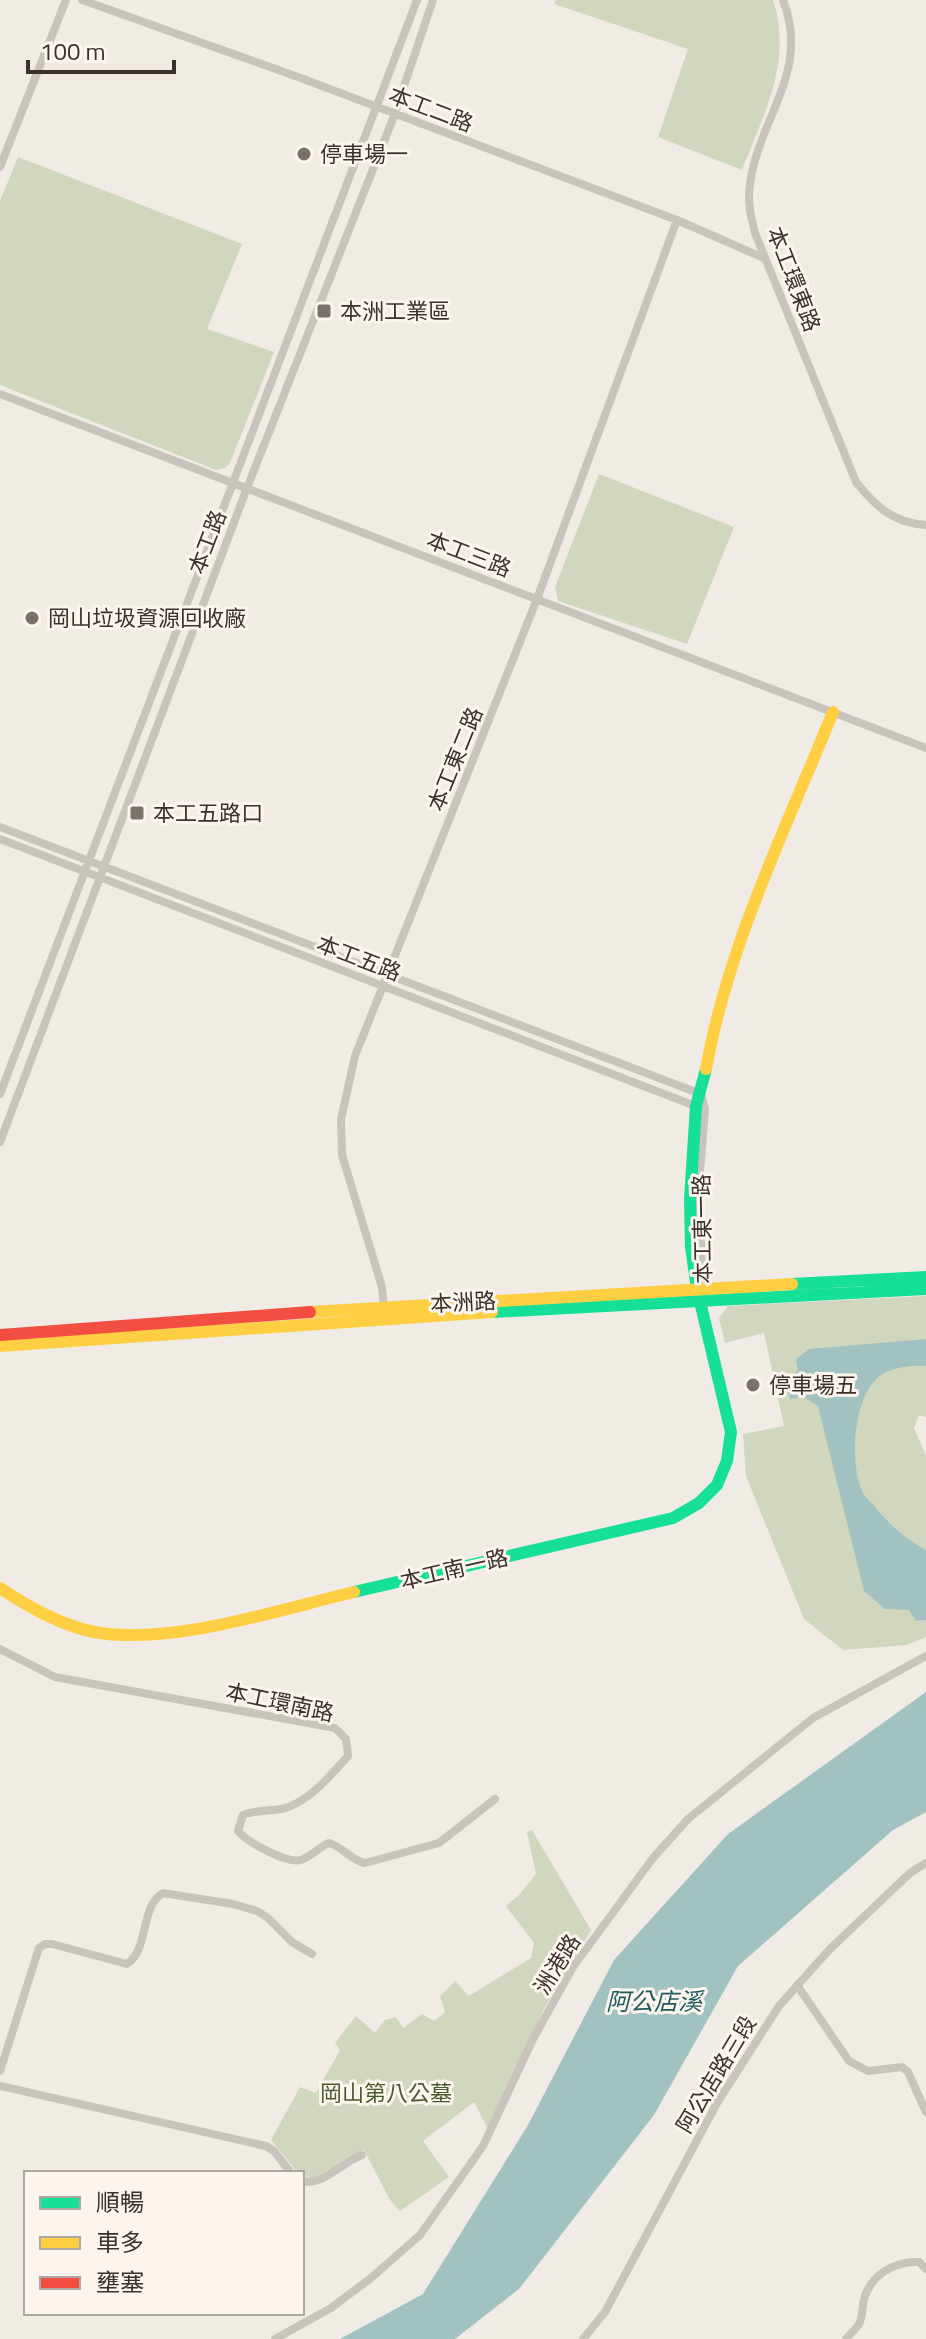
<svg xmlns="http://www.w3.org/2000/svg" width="926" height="2339" font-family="'Titillium Web','Noto Sans TC',sans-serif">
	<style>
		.green { fill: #d1d6bf }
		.water { fill: #a1c2c1 }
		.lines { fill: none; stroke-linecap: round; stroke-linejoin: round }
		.street { stroke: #c9c3be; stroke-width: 8 }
		.fast { stroke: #16e098; stroke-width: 12 }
		.slow { stroke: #ffcf43; stroke-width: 12 }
		.jam { stroke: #f24e42; stroke-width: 12 }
		.poi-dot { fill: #7a716c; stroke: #fbf5ee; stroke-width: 3 }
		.labels { text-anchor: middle; stroke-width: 6; stroke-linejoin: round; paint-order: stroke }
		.street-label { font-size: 22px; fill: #3b302b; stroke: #fbf5ee }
		.poi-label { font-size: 22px; fill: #3b302b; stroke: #fbf5ee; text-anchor: start }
		.park-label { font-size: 22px; fill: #4a5a2e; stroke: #fbf5ee }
		.water-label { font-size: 24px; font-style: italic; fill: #1f5a5e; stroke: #fbf5ee }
	</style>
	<rect width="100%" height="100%" fill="#f0ebe5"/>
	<path class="green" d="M 556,0 L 773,0 C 793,62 764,113 742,170 L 658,137 L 688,49 L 554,4 Z
		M 18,157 L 242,244 L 207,329 L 274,352 L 230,463 L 225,468 L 216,470 L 0,385 L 0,201 Z
		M 599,474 L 734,527 L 687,644 L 558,601 L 555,587 Z
		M 926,1296 L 926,1417 L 919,1415 L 914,1428 L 926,1456 L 926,1637 L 907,1645 L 843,1650 L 804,1619 L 746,1476 L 743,1434 L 784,1426 L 764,1333 L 725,1343 L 719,1318 L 728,1306 Z
		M 532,1830 L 591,1930 L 544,2009 L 488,2129 L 474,2102 L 423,2141 L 449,2177 L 400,2211 L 390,2200 L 364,2150 L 318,2178 L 302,2176 L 302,2173 L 298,2173 L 271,2140 L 300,2087 L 316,2093 L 340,2050 L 335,2043 L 356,2016 L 375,2033 L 385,2020 L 396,2017 L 403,2028 L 422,2014 L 434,2021 L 445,2012 L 440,1996 L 455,1981 L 469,1996 L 531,1958 L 534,1943 L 506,1906 L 518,1896 L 536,1874 L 527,1832 Z"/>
	<path class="water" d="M 926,1339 L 926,1366 C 912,1365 897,1367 884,1373 C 853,1390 848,1464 863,1493 C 866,1498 872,1503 875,1507 C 892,1527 903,1537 926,1550 L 926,1620 L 916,1621 L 909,1610 L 885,1609 L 864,1591 L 818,1406 L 804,1397 L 790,1399 L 785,1378 L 798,1371 L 796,1359 L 809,1349 Z
		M 926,1692 L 926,1812 L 893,1830 L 738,1966 L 654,2115 L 519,2289 L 455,2339 L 340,2339 L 423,2294 L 528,2125 L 614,1960 L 728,1834 Z"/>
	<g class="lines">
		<path class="street" d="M 82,0 L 298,77 L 677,220 L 764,258
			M 783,0 C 811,72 759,117 750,184 C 747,201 751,217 755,233 L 856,482 C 876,507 894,523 926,525
			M 0,167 L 66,0
			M 0,394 L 926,748
			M 0,827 L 701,1094 L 705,1109 L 699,1185 L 703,1294
			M 0,839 L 698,1107
			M 0,1094 L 417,0
			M 0,1142 L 247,488 L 394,116 L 433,0
			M 384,1309 L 382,1287 L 342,1155 L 341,1119 L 355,1056 L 537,599 L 677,220
			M 0,1649 L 55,1677 L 335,1728 L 346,1739 L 348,1756 C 331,1775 308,1803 282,1809 C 269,1811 256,1810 243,1815 L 238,1831 C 247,1842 287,1864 301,1860 C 312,1856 319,1847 329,1843 C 343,1847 351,1860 365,1863 L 439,1843 L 495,1799
			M 797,1985 L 849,2061 L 868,2071 L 902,2067 L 908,2072 L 926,2112
			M 0,2071 L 39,1948 L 45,1944 L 52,1944 L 127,1964 C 149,1950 140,1906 163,1893 L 233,1904 L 257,1911 L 268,1918 L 292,1942 L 312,1954
			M 0,2086 L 266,2146 L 274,2151 L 291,2173
			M 302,2181 C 324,2186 342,2162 362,2155
			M 275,2339 L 331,2308 L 371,2278 L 420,2235 L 483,2146 L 533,2039 L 573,1967 L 653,1858 L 688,1819 L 813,1718 L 926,1656
			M 583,2339 L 605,2312 L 717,2103 L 779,2006 L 829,1950 L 910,1873 L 926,1863
			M 846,2339 C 850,2334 856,2329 859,2324 C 863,2317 862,2307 864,2299 C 871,2275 894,2261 919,2262 L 926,2269"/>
		<path class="fast" d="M 792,1284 L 926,1277
			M 492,1312 L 926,1289
			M 354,1592 L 673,1518 L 699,1503 L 717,1485 L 727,1461 L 731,1432 L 697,1289 L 691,1247 L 690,1199 L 696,1106 L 706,1069"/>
		<path class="slow" d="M 706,1069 C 728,945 786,828 833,712
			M 310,1312 L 792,1284
			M 0,1346 L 492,1312
			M 0,1588 C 29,1607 60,1625 94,1632 C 170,1646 278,1610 354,1592"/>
		<path class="jam" d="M 0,1335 L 310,1312"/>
	</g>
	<g class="poi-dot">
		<circle cx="304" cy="154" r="8"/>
		<rect x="316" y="303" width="16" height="16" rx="4"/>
		<circle cx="32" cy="618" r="8"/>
		<rect x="129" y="805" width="16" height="16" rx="4"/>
		<circle cx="753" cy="1385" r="8"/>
	</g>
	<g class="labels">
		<g class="street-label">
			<text transform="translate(431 109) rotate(21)" y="8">本工二路</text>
			<text transform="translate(794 279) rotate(69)" y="8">本工環東路</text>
			<text transform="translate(207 542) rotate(-69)" y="8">本工路</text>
			<text transform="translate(469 554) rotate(21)" y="8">本工三路</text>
			<text transform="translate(455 759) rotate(-68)" y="8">本工東二路</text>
			<text transform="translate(359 958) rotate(21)" y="8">本工五路</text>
			<text transform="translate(702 1229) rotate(-91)" y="8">本工東一路</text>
			<text transform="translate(463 1302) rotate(-3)" y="8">本洲路</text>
			<text transform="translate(454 1569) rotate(-13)" y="8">本工南一路</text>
			<text transform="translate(280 1702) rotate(12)" y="8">本工環南路</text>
			<text transform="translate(557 1964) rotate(-58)" y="8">洲港路</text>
			<text transform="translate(716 2074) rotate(-59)" y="8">阿公店路三段</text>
		</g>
		<g class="poi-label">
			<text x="320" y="162">停車場一</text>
			<text x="340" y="319">本洲工業區</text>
			<text x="48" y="626">岡山垃圾資源回收廠</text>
			<text x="153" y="821">本工五路口</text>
			<text x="769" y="1393">停車場五</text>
		</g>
		<g class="park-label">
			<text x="386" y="2101">岡山第八公墓</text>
		</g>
		<g class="water-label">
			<text x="654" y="2010">阿公店溪</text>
		</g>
	</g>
	<rect x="24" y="2171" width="280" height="144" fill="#fbf5ee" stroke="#aea6a0" stroke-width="2"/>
	<rect x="40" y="2197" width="40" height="12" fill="#16e098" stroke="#aea6a0" stroke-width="2"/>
	<text x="96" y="2211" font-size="24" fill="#3b302b">順暢</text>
	<rect x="40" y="2237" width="40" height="12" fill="#ffcf43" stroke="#aea6a0" stroke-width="2"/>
	<text x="96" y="2251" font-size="24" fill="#3b302b">車多</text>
	<rect x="40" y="2277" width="40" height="12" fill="#f24e42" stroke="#aea6a0" stroke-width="2"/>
	<text x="96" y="2291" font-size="24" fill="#3b302b">壅塞</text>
	<path d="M28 60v12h146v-12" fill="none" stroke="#3b302b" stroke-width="4"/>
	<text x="40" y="60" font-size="24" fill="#3b302b" stroke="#fbf5ee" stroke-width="6" paint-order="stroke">100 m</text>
</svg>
